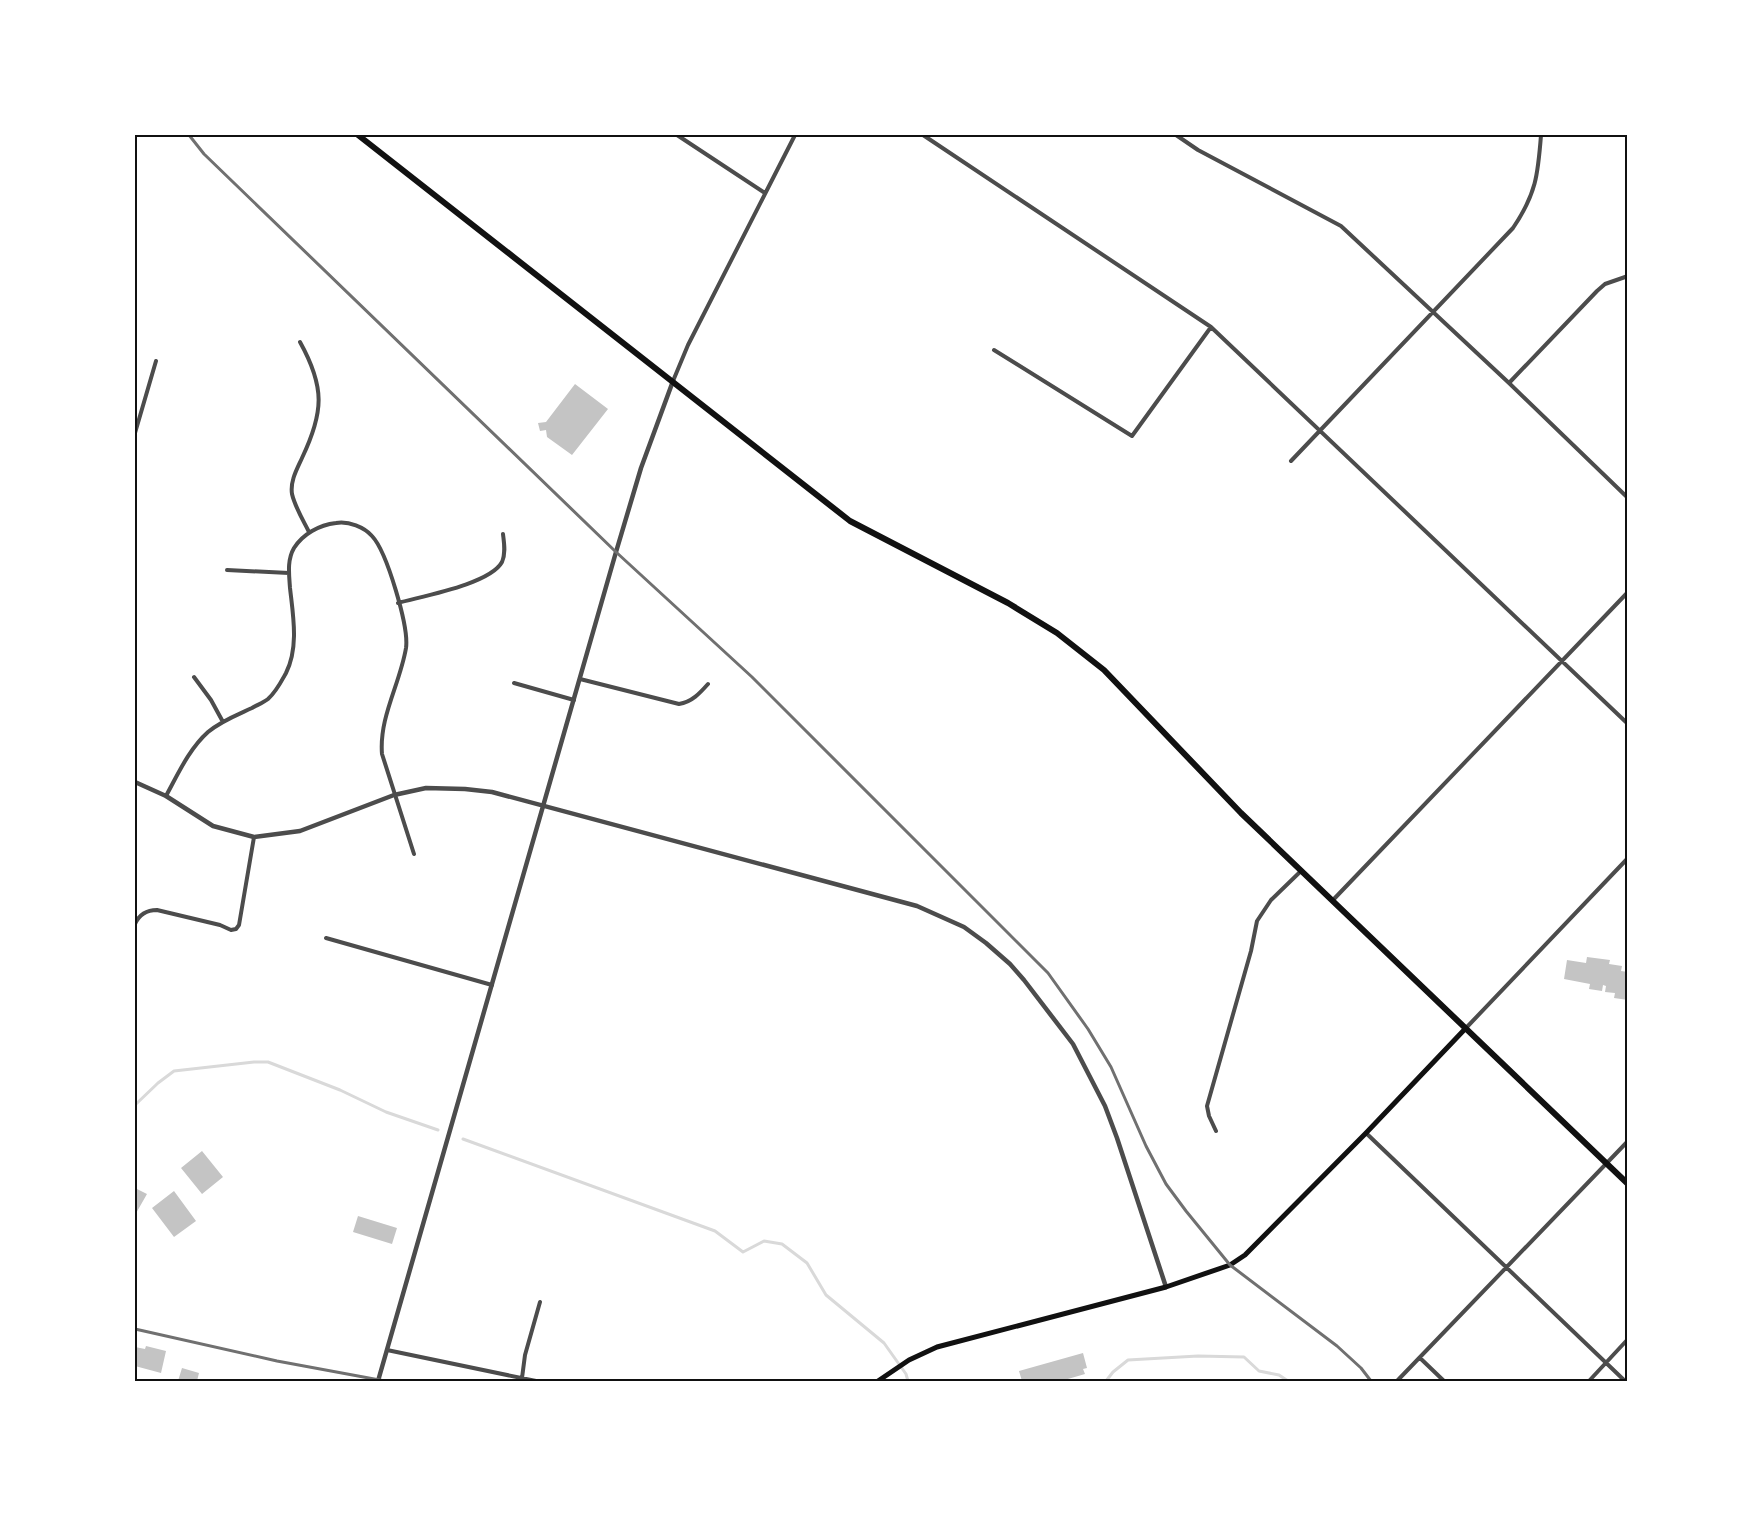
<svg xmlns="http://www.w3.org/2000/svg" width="1763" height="1516" font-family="Karla,sans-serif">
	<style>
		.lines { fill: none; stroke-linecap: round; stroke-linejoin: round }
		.stream { stroke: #d9d9d9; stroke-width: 3 }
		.building { fill: #c4c4c4 }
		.minor { stroke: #4c4c4c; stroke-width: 4 }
		.tertiary { stroke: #4c4c4c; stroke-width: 4.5 }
		.secondary { stroke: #111; stroke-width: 5 }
		.primary { stroke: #111; stroke-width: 6 }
		.rail { stroke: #707070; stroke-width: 3 }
		.neatline { fill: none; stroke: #111; stroke-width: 2 }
	</style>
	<rect width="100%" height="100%" fill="#fff"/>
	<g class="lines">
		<path class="stream" d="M 135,1105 L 158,1083 L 174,1071 L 254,1062 L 268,1062 L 340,1090 L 386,1112 L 438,1130
			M 463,1139 L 715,1231 L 743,1252 L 764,1241 L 782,1244 L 807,1263 L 826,1295 L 884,1343 L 906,1374 L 908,1381
			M 1106,1381 L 1113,1372 L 1128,1360 L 1198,1356 L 1244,1357 L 1259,1371 L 1279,1375 L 1288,1381"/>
	</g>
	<path class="building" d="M 575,384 L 608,409 L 572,455 L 547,437 L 546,430 L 540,431 L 538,423 L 546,422 Z
		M 1587,957 L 1610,960 L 1609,964 L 1622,966 L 1621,971 L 1628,972 L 1628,1000 L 1614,998 L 1615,993 L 1605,992 L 1606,986 L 1603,985 L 1602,991 L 1589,989 L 1590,984 L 1564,979 L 1567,960 L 1586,963 Z
		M 202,1151 L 223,1177 L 202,1194 L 181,1168 Z
		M 135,1188 L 147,1194 L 135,1215 Z
		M 174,1191 L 196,1221 L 174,1237 L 152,1208 Z
		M 358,1216 L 397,1228 L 392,1244 L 353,1232 Z
		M 146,1346 L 166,1351 L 161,1373 L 135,1366 L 135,1347 L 145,1349 Z
		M 1083,1353 L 1087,1368 L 1083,1369 L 1085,1374 L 1061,1381 L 1022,1381 L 1019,1371 Z
		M 182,1368 L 199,1373 L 197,1381 L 178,1381 Z"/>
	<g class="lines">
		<path class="minor" d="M 677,135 L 765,193
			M 923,135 L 1211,327 L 1628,724
			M 1176,135 L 1198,150 L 1341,226 L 1509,383 L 1628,498
			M 300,342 C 325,387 324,412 302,458 C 297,469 290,481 292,494 C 295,507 303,520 309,532
			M 994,350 L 1132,436 L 1211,327
			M 673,381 L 688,345 L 795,135
			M 1509,383 L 1597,291 L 1605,284 L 1628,276
			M 135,433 L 156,361
			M 1291,461 L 1513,228 C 1536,194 1538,175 1541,135
			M 227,570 L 289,573
			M 398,603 C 423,596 490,584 502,562 C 506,553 504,543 503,534
			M 194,677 L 211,700 L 223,722
			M 580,679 L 679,704 C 692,702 700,693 708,684
			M 514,683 L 574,700
			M 166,796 C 178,774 189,749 208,732 C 221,721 237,715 252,708 C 257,705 263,703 268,699 C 276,692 281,682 286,673 C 299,647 293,615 290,588 C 289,574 287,560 294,548 C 303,534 319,525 336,523 C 349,521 364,527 372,536 C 387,552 409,627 406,648 C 400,684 379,717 382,754 L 414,854
			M 1333,900 L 1628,592
			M 135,924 C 139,915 146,910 157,910 L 220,925 L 231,930 L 236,929 L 239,925 L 254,837
			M 326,938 L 492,985
			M 1466,1028 L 1628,858
			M 1216,1131 L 1209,1116 L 1207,1106 L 1251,951 L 1257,921 L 1271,900 L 1301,871
			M 1366,1133 L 1625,1381
			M 387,1350 L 536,1381
			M 1420,1358 L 1444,1381
			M 522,1378 L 525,1355 L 540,1302
			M 1397,1381 L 1628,1141
			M 1589,1381 L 1628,1339"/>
		<path class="tertiary" d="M 135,782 L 166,796 L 213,826 L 254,837 L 300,831 L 394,795 L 426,788 L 465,789 L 492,792 L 917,906 L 964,927 L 986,943 L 1010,964 L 1024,980 L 1073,1044 L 1105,1106 L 1117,1138 L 1166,1287
			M 378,1381 L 616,552 L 641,468 L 673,381"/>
		<path class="secondary" d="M 878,1381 L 909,1360 L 937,1347 L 1166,1287 L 1230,1265 L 1245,1255 L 1366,1133 L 1465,1029"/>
		<path class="primary" d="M 358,135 L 850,521 L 1008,603 L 1057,633 L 1104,670 L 1241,813 L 1628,1184"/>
		<path class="rail" d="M 189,135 L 204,154 L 616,552 L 752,677 L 1048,973 L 1088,1029 L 1111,1067 L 1146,1146 L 1166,1184 L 1186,1211 L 1230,1265 L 1337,1346 L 1361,1368 L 1371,1381
			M 135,1329 L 277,1361 L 385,1381"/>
	</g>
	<rect width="1763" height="1516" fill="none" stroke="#ffffff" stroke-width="273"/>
	<rect x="136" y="136" width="1490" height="1244" class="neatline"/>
</svg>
